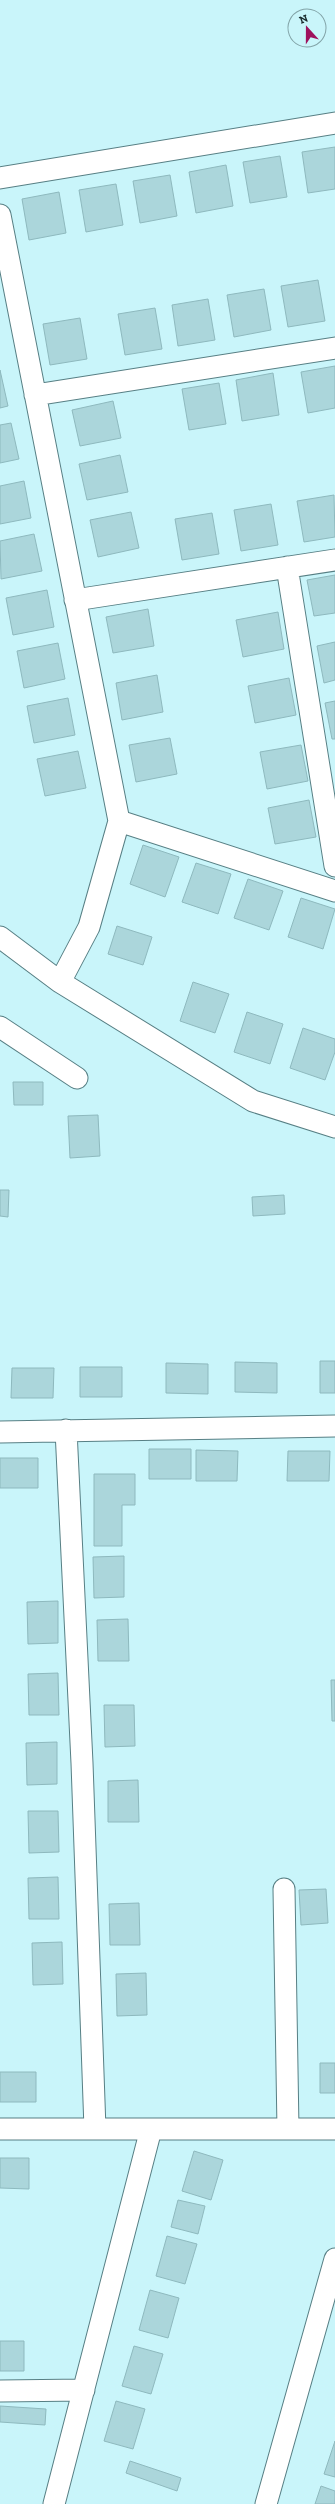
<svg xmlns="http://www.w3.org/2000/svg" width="335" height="2504" font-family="'Zilla Slab',serif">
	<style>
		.building { fill: #abd6db; stroke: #8eb9be }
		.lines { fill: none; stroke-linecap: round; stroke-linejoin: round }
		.minor-casing { stroke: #577f84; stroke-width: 23 }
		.minor { stroke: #fff; stroke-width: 21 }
	</style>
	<rect width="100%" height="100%" fill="#c9f5fa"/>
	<path class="building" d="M 335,147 L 335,189 L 308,193 L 302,152 Z
		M 280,156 L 287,197 L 250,203 L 243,162 Z
		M 226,165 L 233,206 L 196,213 L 189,172 Z
		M 170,175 L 177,216 L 140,223 L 133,181 Z
		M 116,184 L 123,225 L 86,232 L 79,190 Z
		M 59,192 L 66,233 L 29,240 L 22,199 Z
		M 318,280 L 325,321 L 288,327 L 281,286 Z
		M 264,289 L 271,330 L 234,337 L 227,295 Z
		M 208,299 L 215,340 L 178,346 L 172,305 Z
		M 155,308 L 162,349 L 125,355 L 118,314 Z
		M 80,318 L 87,359 L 50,365 L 43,324 Z
		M 335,366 L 335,408 L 308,413 L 301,372 Z
		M 0,370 L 8,406 L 0,408 Z
		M 273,373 L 279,415 L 242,421 L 236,380 Z
		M 219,383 L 226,424 L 189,430 L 182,389 Z
		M 113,401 L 121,438 L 80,446 L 72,410 Z
		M 11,423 L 19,459 L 0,463 L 0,425 Z
		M 120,455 L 128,492 L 87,500 L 79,464 Z
		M 24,481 L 31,518 L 0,524 L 0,486 Z
		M 334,495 L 335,537 L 304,542 L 297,501 Z
		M 271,504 L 278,545 L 241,551 L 234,510 Z
		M 131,512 L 139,548 L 98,557 L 90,520 Z
		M 212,513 L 219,554 L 182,560 L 175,519 Z
		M 34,534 L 42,571 L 1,579 L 0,541 Z
		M 335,575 L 335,613 L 314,616 L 307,580 Z
		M 47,590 L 54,627 L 13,635 L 6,598 Z
		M 148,609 L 154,646 L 113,653 L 106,617 Z
		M 278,612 L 284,649 L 243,657 L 236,620 Z
		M 335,642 L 335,680 L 324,683 L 317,646 Z
		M 58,643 L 65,679 L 24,688 L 17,651 Z
		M 157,675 L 163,712 L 122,720 L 116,683 Z
		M 289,678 L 296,715 L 255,723 L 248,686 Z
		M 68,698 L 75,735 L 34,743 L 27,706 Z
		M 335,701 L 335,739 L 332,739 L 325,703 Z
		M 170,738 L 177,774 L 136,782 L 129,745 Z
		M 301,745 L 308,781 L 267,789 L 260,752 Z
		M 78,751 L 86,788 L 45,796 L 37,759 Z
		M 309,800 L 316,837 L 275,844 L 268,808 Z
		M 143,845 L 179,857 L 165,897 L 130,884 Z
		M 196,863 L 231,874 L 218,914 L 182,902 Z
		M 248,879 L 283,891 L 269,930 L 234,918 Z
		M 301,898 L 335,909 L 323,949 L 288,937 Z
		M 117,926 L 152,937 L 143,965 L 108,954 Z
		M 193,982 L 229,994 L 215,1033 L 180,1021 Z
		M 247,1012 L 283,1024 L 270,1064 L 234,1052 Z
		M 303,1028 L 335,1039 L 335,1052 L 325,1080 L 290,1068 Z
		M 13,1082 L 43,1082 L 43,1105 L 14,1105 Z
		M 98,1115 L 100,1156 L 70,1158 L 68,1116 Z
		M 0,1190 L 9,1190 L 8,1217 L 0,1216 Z
		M 284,1195 L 285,1214 L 253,1216 L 252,1197 Z
		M 320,1361 L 335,1361 L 335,1393 L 320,1393 Z
		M 235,1362 L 277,1363 L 277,1393 L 235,1392 Z
		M 166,1363 L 208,1364 L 208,1394 L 166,1393 Z
		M 80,1367 L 122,1367 L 122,1397 L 80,1397 Z
		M 12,1368 L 54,1368 L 53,1398 L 11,1398 Z
		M 149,1449 L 191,1449 L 191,1479 L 149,1479 Z
		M 196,1450 L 238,1451 L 237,1481 L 196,1481 Z
		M 288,1451 L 330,1451 L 329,1481 L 287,1481 Z
		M 0,1458 L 38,1458 L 38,1488 L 0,1488 Z
		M 94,1474 L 135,1474 L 135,1505 L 122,1505 L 122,1546 L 94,1546 Z
		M 124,1556 L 124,1597 L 94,1598 L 93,1557 Z
		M 58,1601 L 58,1643 L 28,1644 L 27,1602 Z
		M 128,1619 L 129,1661 L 98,1661 L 97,1620 Z
		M 58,1673 L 59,1715 L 29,1715 L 28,1674 Z
		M 331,1680 L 335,1680 L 335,1721 L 332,1721 Z
		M 104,1705 L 134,1705 L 135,1746 L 105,1747 Z
		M 57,1742 L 57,1784 L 27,1785 L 26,1743 Z
		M 138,1780 L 139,1822 L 108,1822 L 108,1781 Z
		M 28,1811 L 58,1811 L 59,1852 L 29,1853 Z
		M 58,1877 L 59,1919 L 29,1919 L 28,1878 Z
		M 326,1889 L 328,1923 L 301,1925 L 299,1890 Z
		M 139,1903 L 140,1945 L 110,1945 L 109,1904 Z
		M 62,1942 L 63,1984 L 33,1985 L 32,1943 Z
		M 146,1973 L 147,2015 L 117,2016 L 116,1974 Z
		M 320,2063 L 335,2063 L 335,2093 L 320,2093 Z
		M 0,2072 L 36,2072 L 36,2102 L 0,2102 Z
		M 194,2151 L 223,2160 L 211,2200 L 182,2191 Z
		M 0,2158 L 29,2158 L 29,2189 L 0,2188 Z
		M 178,2200 L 205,2206 L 198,2234 L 171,2227 Z
		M 167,2236 L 197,2244 L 185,2284 L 156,2276 Z
		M 150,2290 L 179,2298 L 168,2338 L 139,2330 Z
		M 0,2341 L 24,2341 L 24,2371 L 0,2371 Z
		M 134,2346 L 163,2354 L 151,2394 L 122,2386 Z
		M 116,2401 L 145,2409 L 133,2449 L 104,2441 Z
		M 0,2406 L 46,2409 L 45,2425 L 0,2422 Z
		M 335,2441 L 335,2477 L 324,2474 Z
		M 130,2461 L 181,2478 L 177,2491 L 126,2473 Z
		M 321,2486 L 335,2491 L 335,2504 L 315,2504 Z"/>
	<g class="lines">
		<g class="minor-casing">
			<path id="minor" d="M 0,178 L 335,123
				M 0,215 L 119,821 L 89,927 L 60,982
				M 35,395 L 335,348
				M 287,567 L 335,866
				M 75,600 L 335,560
				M 119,821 L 335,891
				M 0,937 L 60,982 L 253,1101 L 335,1127
				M 0,1027 L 77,1078
				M 66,1430 L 82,1763 L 95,2129
				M 0,1432 L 335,1426
				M 284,1889 L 288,2129
				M 0,2129 L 335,2129
				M 0,2391 L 84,2390
				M 54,2504 L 151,2129
				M 266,2504 L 335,2259"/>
		</g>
		<use href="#minor" class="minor"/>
	</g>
	<g transform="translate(307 28) rotate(339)"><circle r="19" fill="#c9f5fa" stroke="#82a3a7"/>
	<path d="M0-3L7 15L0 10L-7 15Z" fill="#9e115d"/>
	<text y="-6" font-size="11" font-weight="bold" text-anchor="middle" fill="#18292b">N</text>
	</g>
</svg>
